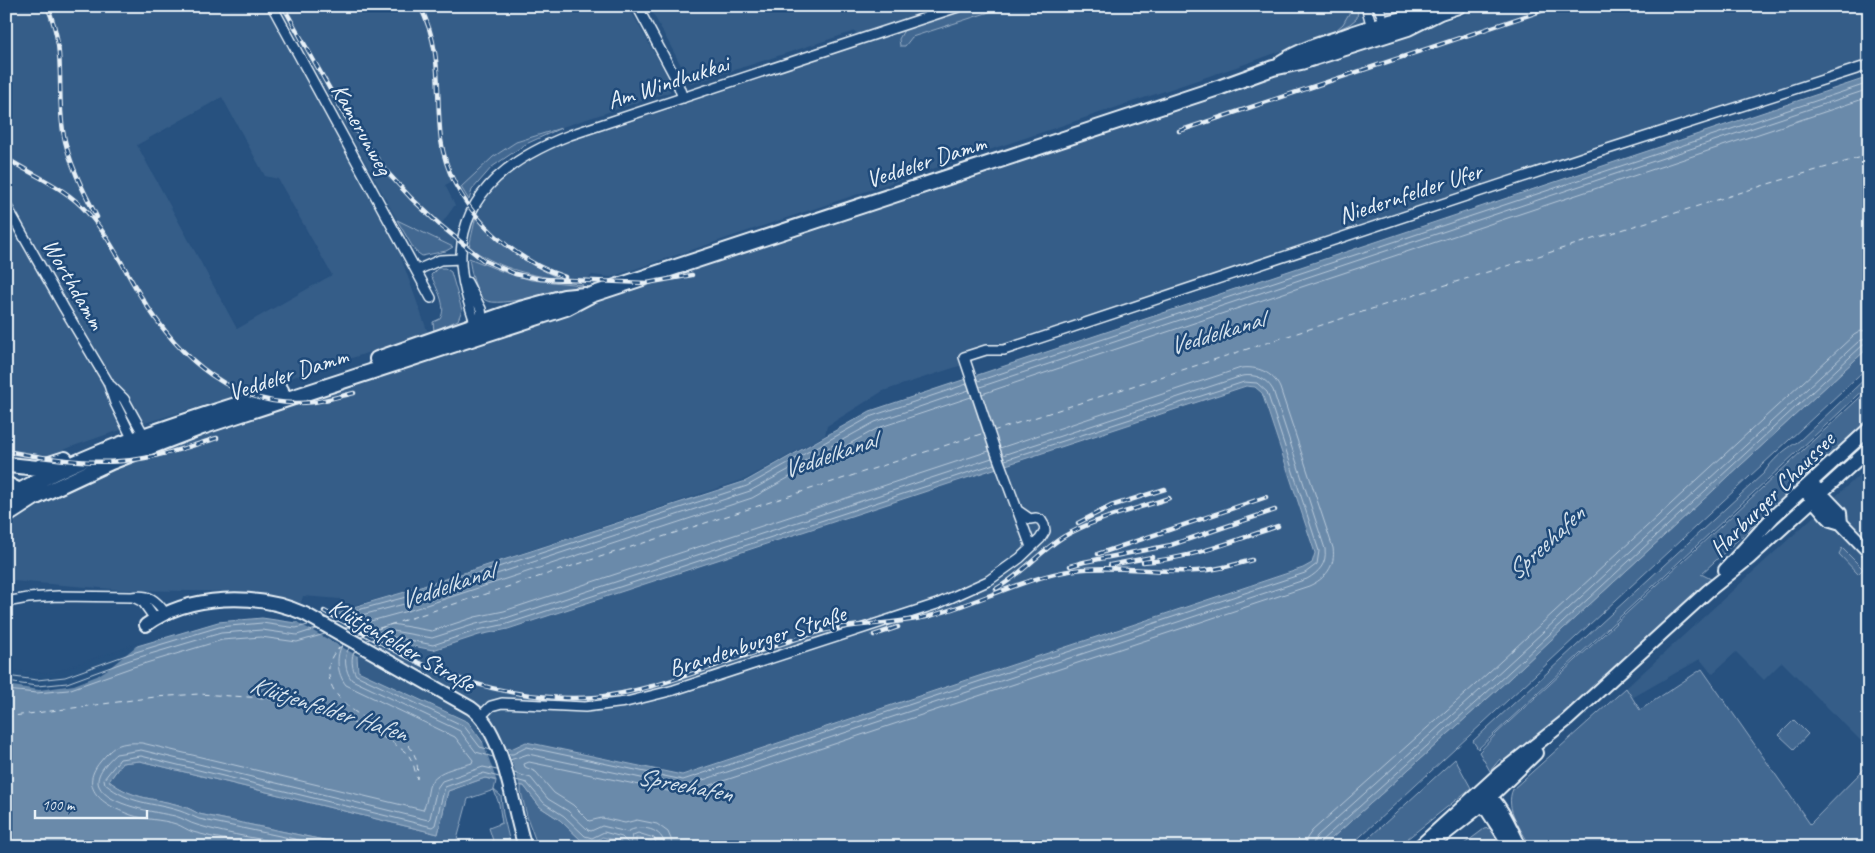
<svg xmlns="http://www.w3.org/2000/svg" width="1875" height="853" font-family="Caveat,sans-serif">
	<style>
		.built { fill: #355d88; fill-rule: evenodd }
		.green { fill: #436891; stroke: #96acc4 }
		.water { fill: #6b8aaa; stroke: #9db3c9; fill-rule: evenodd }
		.pier { fill: #27517f }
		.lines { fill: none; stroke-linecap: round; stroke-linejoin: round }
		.shore { stroke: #b6c8d9; stroke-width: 1 }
		.ferry { stroke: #d5e2ec; stroke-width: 1; stroke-dasharray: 6 5; stroke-linecap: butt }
		.street-casing { stroke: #e8f1f8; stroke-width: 12 }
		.secondary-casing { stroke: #e8f1f8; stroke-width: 16 }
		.primary-casing { stroke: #e8f1f8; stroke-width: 18 }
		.street { stroke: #1f4a7a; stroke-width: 9 }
		.secondary { stroke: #1f4a7a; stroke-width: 12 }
		.primary { stroke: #1f4a7a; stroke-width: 14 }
		.rail-casing { stroke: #e8f1f8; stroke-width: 4.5 }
		.rail { stroke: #1f4a7a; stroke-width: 2.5; stroke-dasharray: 8; stroke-linecap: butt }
		.labels { text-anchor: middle; stroke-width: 5; stroke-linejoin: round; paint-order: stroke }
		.street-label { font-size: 24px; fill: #e8f1f8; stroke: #1f4a7a }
		.water-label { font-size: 25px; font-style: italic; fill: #d5e2ec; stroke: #1f4a7a }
	</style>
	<rect width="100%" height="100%" fill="#27517f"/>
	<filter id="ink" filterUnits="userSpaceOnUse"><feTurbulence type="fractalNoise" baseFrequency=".02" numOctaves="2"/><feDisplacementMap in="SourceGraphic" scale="10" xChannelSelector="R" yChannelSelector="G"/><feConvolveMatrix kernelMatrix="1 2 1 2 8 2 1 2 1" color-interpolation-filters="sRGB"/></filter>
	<g filter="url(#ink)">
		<path class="built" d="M 6,6 L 265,6 L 399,252 L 428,333 L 242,394 L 111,433 L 65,449 L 42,460 L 16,458 L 6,455 ZM 222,97 L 265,176 L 278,179 L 332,275 L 237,329 L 137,145 Z
			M 280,6 L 628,6 L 671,83 L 670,92 L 516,142 L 461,187 L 469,200 L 466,207 L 451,182 L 445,185 L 455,205 L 442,223 L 457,237 L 453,247 L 397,220 Z
			M 649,6 L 1408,6 L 1333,32 L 1251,62 L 617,275 L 611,277 L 592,275 L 586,280 L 586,285 L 531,280 L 501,271 L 469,258 L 469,247 L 488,259 L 516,271 L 558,278 L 520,257 L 493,235 L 476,216 L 487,198 L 502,179 L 514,169 L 526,161 L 569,141 L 860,45 L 855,31 L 691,84 Z
			M 1490,6 L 1869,6 L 1869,68 L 883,391 L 827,426 L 825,435 L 746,479 L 404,592 L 343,608 L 340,599 L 303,596 L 301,603 L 277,596 L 249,592 L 125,590 L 12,581 L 6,583 L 6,526 L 60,494 L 159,446 Z
			M 1246,386 L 1255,387 L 1262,393 L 1315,553 L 1312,563 L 1303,568 L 682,775 L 526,742 L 511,749 L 484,744 L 468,722 L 358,671 L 357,656 L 393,642 L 433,650 L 479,635 L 508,629 Z
			M 1869,466 L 1869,741 L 1865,745 L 1782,662 L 1764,680 L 1736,652 L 1712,674 L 1700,659 L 1632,698 L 1626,688 Z"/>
		<path class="green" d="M 976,6 L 1008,6 L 912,37 L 905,46 L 900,46 L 899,39 L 904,30 Z
			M 1350,6 L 1361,6 L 1358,8 L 1357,18 L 1350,24 L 1335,31 L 1343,24 L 1351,10 Z
			M 561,128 L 526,144 L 505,158 L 492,167 L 472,190 L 469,200 L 461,187 L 493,157 L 516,142 Z
			M 476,216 C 500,244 527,263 560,279 C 526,275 497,267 469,247 Z
			M 397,220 L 453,247 L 446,251 L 422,256 L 415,251 Z
			M 469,258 L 501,271 L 531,280 L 583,285 C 565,289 499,309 485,300 C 474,292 471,270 469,258 Z
			M 438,268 L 445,268 L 451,272 L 462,310 L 458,320 L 434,331 L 433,322 L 440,319 C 448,306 436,288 431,275 Z
			M 1869,347 L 1869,366 L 1349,847 L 1322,847 L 1487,699 Z
			M 1869,375 L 1869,385 L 1478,749 L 1473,741 L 1764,473 C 1772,460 1785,449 1799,441 Z
			M 1869,389 L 1869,419 L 1701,574 L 1711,579 L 1557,720 L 1505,762 L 1500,759 L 1490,771 L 1479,752 L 1496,734 Z
			M 1842,548 L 1863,569 L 1858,574 L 1839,554 Z
			M 1702,669 L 1810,824 L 1869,764 L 1869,847 L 1531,847 C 1521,829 1504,809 1513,789 L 1626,688 L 1640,710 Z
			M 1794,720 L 1808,734 L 1794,749 L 1779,735 Z
			M 1455,759 L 1471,788 L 1397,847 L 1359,847 Z
			M 140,761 L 438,834 L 448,791 L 485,778 L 496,781 L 494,790 L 501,796 L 503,814 L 511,847 L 495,847 L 489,828 L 502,823 L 499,804 L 494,790 L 468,799 L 455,847 L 357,847 L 199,814 C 194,811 188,808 182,806 C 152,797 136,801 109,781 L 122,763 Z
			M 521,786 L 524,786 L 540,807 L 560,820 L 582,841 L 602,837 L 620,841 L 623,847 L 538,847 L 528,820 L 521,792 Z
			M 1489,828 L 1494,830 L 1505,847 L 1460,847 L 1484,829 Z"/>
		<path class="water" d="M 1869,77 L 1869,347 L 1487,699 L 1322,847 L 654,847 L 652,842 L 636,838 L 637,847 L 623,847 L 620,841 L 602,837 L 594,843 L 582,841 L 560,820 L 540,807 L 524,786 L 485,778 L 448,791 L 438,834 L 140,761 L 122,763 L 109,781 C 136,801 153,797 182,806 C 188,808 194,811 199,814 L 357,847 L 6,847 L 6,671 L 37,675 L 64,672 L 127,649 L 218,622 L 262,618 L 296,623 L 342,608 L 343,610 L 405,592 L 746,481 L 870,411 ZM 1246,386 L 1255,387 L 1262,393 L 1315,553 L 1312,563 L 1303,568 L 682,775 L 526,742 L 511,749 L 484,744 L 468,722 L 358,671 L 357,656 L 393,642 L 433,650 L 479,635 L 508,629 Z"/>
		<path class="pier" d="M 976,373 L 1007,468 L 997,471 L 989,448 L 992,447 L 976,398 L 972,399 L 965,377 Z
			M 329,610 L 390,644 L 358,656 L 295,621 Z
			M 140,643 L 108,669 L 97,676 L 74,685 L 39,690 L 6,685 L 6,669 L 28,673 L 56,672 Z
			M 483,742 L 507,747 L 520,787 L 497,782 Z"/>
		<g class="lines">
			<path class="shore" d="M 978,381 L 1869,83
				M 980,387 L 1869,89
				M 982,394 L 1869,97
				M 328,618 L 406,597 L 747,486 L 872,416 L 967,384
				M 335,622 L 408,603 L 750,491 L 875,422 L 969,390
				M 345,628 L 411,610 L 752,498 L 878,428 L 971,397
				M 358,635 L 392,624 L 432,631 L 475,617 L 504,611 L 989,451
				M 367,640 L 393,631 L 432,638 L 476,624 L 506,618 L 992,458
				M 374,644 L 394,637 L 433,645 L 478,630 L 507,624 L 994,464
				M 349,648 C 343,656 345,672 352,680 L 460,731 L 476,752 L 493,757
				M 355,651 C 350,656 352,669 356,675 L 464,726 L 480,747 L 491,750
				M 6,676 L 37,680 L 65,677 L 129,654 L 219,627 L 262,623 L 296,628 L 308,625
				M 6,682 L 37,686 L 67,683 L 130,660 L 221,633 L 262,630 L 297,635 L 316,629
				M 6,690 L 37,693 L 68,690 L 133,667 L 222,640 L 261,637 L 297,642 L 325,634
				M 508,754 L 513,754 L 527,747 L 683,780 L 1305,573 L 1317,564 L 1319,551 L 1267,392 L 1257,383 L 1244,382 L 1005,460
				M 510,760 L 528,754 L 679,786 L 685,786 L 1307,579 C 1319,572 1327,564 1325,549 L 1273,390 C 1266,378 1256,374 1242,376 L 1003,455
				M 514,773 L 531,778 L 548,799 L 568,811 L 588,830 L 591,831 L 602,826 L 627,832 C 640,824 664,828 665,847
				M 516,780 L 527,783 L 544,803 L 564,816 L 585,836 L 592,838 L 604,832 L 622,837 L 629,844 L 631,843 L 633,835 L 638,833 L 654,838 L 658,847
				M 265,847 C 242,842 216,839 193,832 C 187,830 182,826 176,824 C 161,819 145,820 131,815 C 106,806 77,790 100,762 C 114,745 119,742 142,743 L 423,810 C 427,803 427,795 429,787 C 434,770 457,768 472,763 L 473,760 L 455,737 L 346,685 C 337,674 335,655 343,644
				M 302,847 C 268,840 229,835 197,825 C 189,823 183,818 175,816 C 156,812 108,806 99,786 C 94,775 109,760 116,754 L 141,750 L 428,820 L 430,818 L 437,788 L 442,781 L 483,767 L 497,770
				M 332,847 L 199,819 C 192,816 186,813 180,811 C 152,802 131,805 105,784 L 104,779 L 120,759 L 141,756 L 432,827 L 435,825 L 445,787 L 484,773 L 499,777
				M 672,847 L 671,839 L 668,832 L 657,824 L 637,820 L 625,823 L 602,818 L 589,821 L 573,805 L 554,793 L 536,772 L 525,767 L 524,764 L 529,762 L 678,793 L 687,793 L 1309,586 C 1325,579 1336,566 1333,548 L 1280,388 C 1273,372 1257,366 1241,368 L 1000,448
				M 1305,847 L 1307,838 L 1312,831 L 1475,685 L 1854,335 L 1861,331 L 1869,330
				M 1313,847 L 1314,841 L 1317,836 L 1480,690 L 1859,341 L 1869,338
				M 1319,847 L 1321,841 L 1484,695 L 1863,345 L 1869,344"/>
			<path class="ferry" d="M 993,431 L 1446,285 L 1768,184 L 1869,155
				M 359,638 L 377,629 L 984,433
				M 6,717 L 155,697 L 199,694 L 264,698 L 293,702 L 330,713 L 367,729 L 392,742 L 408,754 L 413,763 L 417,779 C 419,766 416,752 406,743 C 402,739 395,736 390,733 C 366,719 325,700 329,667 C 330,657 336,648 346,644"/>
			<g class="street-casing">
				<path id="street" d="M 272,6 L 431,298
					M 637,6 L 676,79 L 683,98
					M 1366,6 L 1373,31
					M 1378,6 L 1385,23 L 1384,27
					M 6,205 L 64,308 L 108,382 L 115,403 L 135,444
					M 417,270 L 440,260 L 461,259
					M 467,282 L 481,309 L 483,326
					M 477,328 C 469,305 460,279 461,254 C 464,189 516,156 570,135 L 961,6
					M 111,386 L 124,399 L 146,439
					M 1031,547 L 995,450 L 964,357 L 986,350 L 1004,350 L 1586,156 L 1869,65
					M 133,597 L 143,602 L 155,619
					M 6,602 L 28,598 L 58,596 L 132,597 C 149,594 156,600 165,613
					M 481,716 L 491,706 L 502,703 L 585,707 L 626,702 L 674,690 L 937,604 L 988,581 L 1020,558 L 1040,539 L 1045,531 L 1044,525 L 1041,520 L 1036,518 L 1030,519 L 1017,510"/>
			</g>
			<g class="secondary-casing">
				<path id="secondary" d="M 6,483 L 28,494
					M 1816,488 L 1840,513 L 1841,523
					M 1808,494 L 1827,516 L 1831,520 L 1841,523 L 1869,552
					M 1725,570 L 1774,516 L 1869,429
					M 146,625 C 189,594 257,592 305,614 L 471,708 C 505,732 512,808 525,847
					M 1486,793 C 1500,802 1512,831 1520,847
					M 1482,798 L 1483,804 L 1511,847
					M 1441,837 L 1483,804 L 1536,753
					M 1419,847 L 1500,773 L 1567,720 L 1708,591 L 1749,558 L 1869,449"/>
			</g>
			<g class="primary-casing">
				<path id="primary" d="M 1282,62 C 1301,50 1321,44 1343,37 C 1371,27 1399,18 1429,14
					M 377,359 L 520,309 L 564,297 L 585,295
					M 9,465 L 37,468 L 65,459
					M 6,499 C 91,447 187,422 281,390
					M 6,516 L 34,498 L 111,462 L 202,427 L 566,308 L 591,295 L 1221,87 L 1273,68 L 1301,62 L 1408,28 L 1440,12 L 1458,6"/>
			</g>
			<use href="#street" class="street"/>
			<use href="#secondary" class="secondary"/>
			<use href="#primary" class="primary"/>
			<g class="rail-casing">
				<path id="rail" d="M 47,6 C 67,51 56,86 63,131 C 68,161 83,191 97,217
					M 283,6 L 344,114 L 386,171 L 411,198 L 440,225 L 483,260 L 515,274 L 541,279 L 647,283 L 692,275
					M 420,6 C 444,55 435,90 441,140 C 450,203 507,258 565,277
					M 1179,131 L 1556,6
					M 6,158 C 34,176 65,187 87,212 C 110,237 123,267 140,295 C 178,357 235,411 314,402 C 327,400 341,396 354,393
					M 6,451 C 50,459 95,466 139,459 C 166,455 191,446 217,438
					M 1078,523 L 1111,506 L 1165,489
					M 1098,554 L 1266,497
					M 1143,562 C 1190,559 1234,541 1278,526
					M 1110,565 L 1152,557
					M 1070,566 L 1084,562 L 1171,545 L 1275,510
					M 996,589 C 1021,575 1039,552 1063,537 C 1095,518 1134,510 1169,498
					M 324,611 C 359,630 394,652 431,668 C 480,689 543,702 597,697 C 635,693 670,681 706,669 C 745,656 783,643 821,631 C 857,623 894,625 930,616 C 978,603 1025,577 1075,570 C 1115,565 1156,573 1197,571 C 1216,570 1234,565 1252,560
					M 874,635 L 898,627"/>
			</g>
			<use href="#rail" class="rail"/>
		</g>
	</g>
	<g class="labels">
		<g class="street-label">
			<text transform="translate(668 82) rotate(-18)" y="8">Am Windhukkai</text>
			<text transform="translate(362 129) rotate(61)" y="8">Kamerunweg</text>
			<text transform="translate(926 161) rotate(-18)" y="8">Veddeler Damm</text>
			<text transform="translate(1410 193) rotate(-18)" y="8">Niedernfelder Ufer</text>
			<text transform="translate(74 284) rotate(60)" y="8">Worthdamm</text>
			<text transform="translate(288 374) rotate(-18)" y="8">Veddeler Damm</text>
			<text transform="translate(1772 494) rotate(-45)" y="8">Harburger Chaussee</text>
			<text transform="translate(757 641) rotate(-18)" y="8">Brandenburger Straße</text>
			<text transform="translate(402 645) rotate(30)" y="8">Klütjenfelder Straße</text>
		</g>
		<g class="water-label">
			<text transform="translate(1216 332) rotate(-17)" y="9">Veddelkanal</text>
			<text transform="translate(829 454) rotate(-19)" y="9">Veddelkanal</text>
			<text transform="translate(1545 542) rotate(-43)" y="9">Spreehafen</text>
			<text transform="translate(446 585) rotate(-19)" y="9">Veddelkanal</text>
			<text transform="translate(329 708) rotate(18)" y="9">Klütjenfelder Hafen</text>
			<text transform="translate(685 784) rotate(11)" y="9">Spreehafen</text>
		</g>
	</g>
	<rect width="1875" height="853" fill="none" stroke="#1f4a7a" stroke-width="25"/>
	<rect x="12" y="12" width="1850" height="828" fill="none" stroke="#e8f1f8" stroke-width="2" filter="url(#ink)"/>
	<path d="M35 810v8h112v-8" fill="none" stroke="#e8f1f8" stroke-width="2.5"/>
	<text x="42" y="810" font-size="15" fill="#e8f1f8" stroke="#1f4a7a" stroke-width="4" paint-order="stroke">100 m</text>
</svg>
